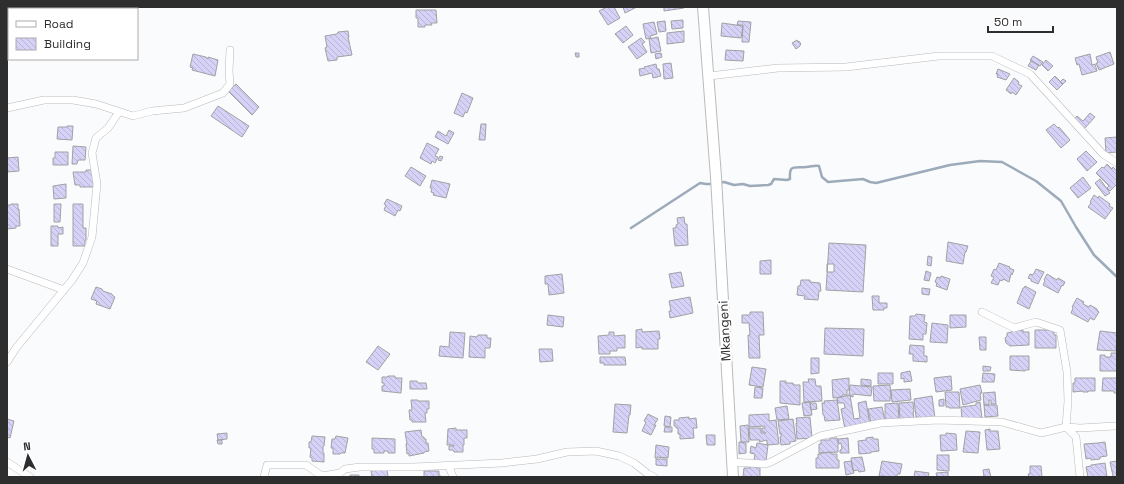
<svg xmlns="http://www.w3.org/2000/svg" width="1124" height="484" font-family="'Space Grotesk',sans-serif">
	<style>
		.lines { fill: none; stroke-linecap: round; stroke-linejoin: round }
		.stream { stroke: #9daab9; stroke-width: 2.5 }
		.building { fill: url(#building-back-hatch); stroke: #a1a1a3; fill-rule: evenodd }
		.street-casing { stroke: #b9babc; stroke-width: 8 }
		.secondary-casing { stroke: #b9babc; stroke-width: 12 }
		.street { stroke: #fff; stroke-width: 7 }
		.secondary { stroke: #fff; stroke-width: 10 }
		.labels { text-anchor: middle; stroke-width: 4; stroke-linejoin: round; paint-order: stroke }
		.street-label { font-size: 13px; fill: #2e2e2f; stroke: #fff }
	</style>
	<defs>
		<pattern id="building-back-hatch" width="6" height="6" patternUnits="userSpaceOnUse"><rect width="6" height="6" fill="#d5d1f7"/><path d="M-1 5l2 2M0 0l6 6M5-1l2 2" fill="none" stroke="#b7b4d4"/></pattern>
	</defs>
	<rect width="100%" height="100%" fill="#fafbfd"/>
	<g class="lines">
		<path class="stream" d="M 719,183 L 724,182 L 734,185 L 743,184 L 750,186 L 768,185 L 771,184 L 774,179 L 787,180 L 790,179 C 789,164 794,168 806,167 C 811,167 814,165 819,166 L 822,177 L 828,182 L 863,179 L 870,182 L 876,183 L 950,165 L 980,161 L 1002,162 L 1036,181 L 1061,201 L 1076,227 L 1094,255 L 1117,277
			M 631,228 L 700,183 L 706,184 L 714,184"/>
	</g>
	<path class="building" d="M 607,7 L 614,7 L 620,18 L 608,25 L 599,11 Z
		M 623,7 L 637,7 L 625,13 Z
		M 664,7 L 684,7 L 684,8 L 664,11 Z
		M 416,10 L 436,10 L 437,23 L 431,23 L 432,25 L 425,25 L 425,27 L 418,27 L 418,18 L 416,18 Z
		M 683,20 L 683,28 L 672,29 L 671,21 Z
		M 665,21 L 666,31 L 659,32 L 657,22 Z
		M 738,21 L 751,22 L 749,42 L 742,42 L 743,25 L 737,25 Z
		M 654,22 L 657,34 L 650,36 L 651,38 L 646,39 L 643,24 Z
		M 722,23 L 743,26 L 741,38 L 721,36 Z
		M 626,26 L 633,35 L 623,43 L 615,34 Z
		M 348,31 L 349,37 L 348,37 L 352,55 L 337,57 L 337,60 L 328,61 L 325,48 L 327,47 L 325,36 L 337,34 L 338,32 Z
		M 684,31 L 684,42 L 667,44 L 667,33 Z
		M 658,37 L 661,51 L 651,53 L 649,39 Z
		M 641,38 L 645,42 L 642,44 L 647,52 L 637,59 L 628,47 Z
		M 797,40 L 798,42 L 799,41 L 801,44 L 800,45 L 800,46 L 796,49 L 792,43 Z
		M 726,50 L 744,51 L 743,61 L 725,60 Z
		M 1110,52 L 1114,64 L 1099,70 L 1096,63 L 1098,63 L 1096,57 Z
		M 575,53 L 579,53 L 579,57 L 576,57 Z
		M 661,53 L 662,57 L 656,59 L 655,54 Z
		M 193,54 L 206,57 L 206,58 L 208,59 L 208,57 L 218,60 L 215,76 L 192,70 L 193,68 L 190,67 Z
		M 1090,54 L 1092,65 L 1095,64 L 1097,71 L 1082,75 L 1079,64 L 1077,65 L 1075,58 Z
		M 1033,56 L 1043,62 L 1040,66 L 1030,60 Z
		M 1046,60 L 1053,66 L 1048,71 L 1042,65 Z
		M 1031,61 L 1039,65 L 1036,70 L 1028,66 Z
		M 671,63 L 673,78 L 664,79 L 663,64 Z
		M 656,64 L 657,69 L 659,69 L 661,76 L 653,78 L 652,73 L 640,76 L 639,69 L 645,68 L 644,67 Z
		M 998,69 L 1010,74 L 1006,80 L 997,77 L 998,74 L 996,74 Z
		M 1055,76 L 1063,84 L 1057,90 L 1049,82 Z
		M 1014,78 L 1019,82 L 1018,84 L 1022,86 L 1016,95 L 1012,92 L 1011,94 L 1006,90 Z
		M 1063,79 L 1066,81 L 1063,84 L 1060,82 Z
		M 236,84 L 259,107 L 252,115 L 228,91 Z
		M 462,93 L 473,98 L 467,113 L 465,112 L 463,117 L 454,113 Z
		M 218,106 L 249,126 L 242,137 L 211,116 Z
		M 1090,113 L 1095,117 L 1083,130 L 1073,120 L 1077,116 L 1083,121 Z
		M 481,124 L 486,124 L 485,140 L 479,140 Z
		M 1054,124 L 1058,128 L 1059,127 L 1070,140 L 1061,148 L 1046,130 Z
		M 67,126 L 73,126 L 72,140 L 57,139 L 58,127 L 67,127 Z
		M 449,130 L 454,133 L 448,144 L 435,137 L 438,131 L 446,136 Z
		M 1117,137 L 1117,152 L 1106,153 L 1105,138 Z
		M 427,143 L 439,149 L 435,156 L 438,157 L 435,163 L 432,161 L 431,164 L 420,158 Z
		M 73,146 L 86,147 L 85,160 L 78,160 L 77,164 L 72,164 Z
		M 1086,151 L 1097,162 L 1087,171 L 1077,159 Z
		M 55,152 L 68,152 L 68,165 L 53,165 L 53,158 L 55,158 Z
		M 440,156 L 443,157 L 441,161 L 438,160 Z
		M 18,157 L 19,171 L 7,172 L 7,158 Z
		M 1107,164 L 1112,169 L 1113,167 L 1117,171 L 1117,184 L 1110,191 L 1107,188 L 1109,186 L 1096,173 L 1102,167 L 1104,168 Z
		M 411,167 L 426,176 L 420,186 L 405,176 Z
		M 86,170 L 93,170 L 94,187 L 80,187 L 80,185 L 75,185 L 73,172 L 86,172 Z
		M 1083,177 L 1091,188 L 1078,198 L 1070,188 Z
		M 1100,179 L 1110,193 L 1105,196 L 1095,183 Z
		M 432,180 L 450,184 L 446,198 L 433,195 L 434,193 L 431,192 L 432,188 L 430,188 Z
		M 66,184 L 66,198 L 54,199 L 53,186 Z
		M 1094,195 L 1098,198 L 1099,196 L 1110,204 L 1109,206 L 1113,208 L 1105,219 L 1088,207 L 1091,203 L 1090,202 Z
		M 387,199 L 402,206 L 400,211 L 398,210 L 395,216 L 384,210 L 386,205 L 384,204 Z
		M 11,204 L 18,204 L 18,209 L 19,209 L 20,226 L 16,226 L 16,228 L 7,229 L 7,205 L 11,205 Z
		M 54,204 L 61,204 L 60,222 L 54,222 Z
		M 73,204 L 83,204 L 83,228 L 86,228 L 86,240 L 85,240 L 85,246 L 73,246 Z
		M 684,217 L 685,224 L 687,224 L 688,245 L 675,246 L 673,228 L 676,228 L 676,225 L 678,224 L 677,218 Z
		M 51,226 L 58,226 L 58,228 L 63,227 L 63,234 L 58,234 L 58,246 L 51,246 Z
		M 948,242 L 968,246 L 966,252 L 965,252 L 963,264 L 946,261 Z
		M 829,243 L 866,245 L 863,292 L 826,290 ZM 827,264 L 834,264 L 834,272 L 827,272 Z
		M 928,256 L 932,257 L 931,266 L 927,265 Z
		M 771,260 L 771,274 L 760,274 L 760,261 Z
		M 999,263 L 1010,267 L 1009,268 L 1014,270 L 1012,275 L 1011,274 L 1009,282 L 1003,279 L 1002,281 L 1000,280 L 998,285 L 991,283 L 994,277 L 991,276 L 994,269 L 996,270 Z
		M 1036,269 L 1044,272 L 1038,284 L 1031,281 L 1031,279 L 1028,278 L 1030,274 L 1033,275 Z
		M 926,271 L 931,273 L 929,281 L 924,280 Z
		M 681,272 L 684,286 L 672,288 L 669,274 Z
		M 562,274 L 564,293 L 549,295 L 548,284 L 545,284 L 545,276 Z
		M 1047,274 L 1057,280 L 1058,278 L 1065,282 L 1063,286 L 1062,285 L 1058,293 L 1043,285 L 1045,281 L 1044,280 Z
		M 941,276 L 950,279 L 947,290 L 936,286 L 937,283 L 935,282 L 937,277 L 941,278 Z
		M 801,280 L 810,280 L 810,282 L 820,283 L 821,291 L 819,291 L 818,300 L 804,299 L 805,296 L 797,295 L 798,286 L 800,286 Z
		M 1025,286 L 1036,292 L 1029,309 L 1017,303 L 1023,288 L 1024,288 Z
		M 96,287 L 102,289 L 103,291 L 112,294 L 112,295 L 115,297 L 110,309 L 96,304 L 97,301 L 91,299 Z
		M 922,288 L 930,289 L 929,295 L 922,294 Z
		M 872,296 L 879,296 L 879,303 L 887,303 L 887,308 L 884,308 L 884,310 L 873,310 Z
		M 690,297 L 693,313 L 670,318 L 669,311 L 671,311 L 669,301 Z
		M 1077,298 L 1084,302 L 1083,304 L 1089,307 L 1090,305 L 1097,309 L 1097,310 L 1099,312 L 1094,320 L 1090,318 L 1088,322 L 1071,313 L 1073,308 L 1072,307 Z
		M 750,312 L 763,312 L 764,335 L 759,335 L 760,358 L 749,358 L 748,335 L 750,335 L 749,323 L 742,323 L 742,315 L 750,315 Z
		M 916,314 L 925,315 L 924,322 L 927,323 L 926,334 L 923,334 L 923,340 L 909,339 L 910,316 L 915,316 Z
		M 548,315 L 564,317 L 563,327 L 547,325 Z
		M 950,315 L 966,315 L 966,327 L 950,328 Z
		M 932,323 L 948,325 L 947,343 L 930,342 Z
		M 825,328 L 864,329 L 863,356 L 824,354 Z
		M 642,329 L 642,332 L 659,331 L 660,339 L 658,339 L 658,349 L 642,349 L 642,347 L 636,348 L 636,330 Z
		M 1012,330 L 1023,330 L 1023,332 L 1029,332 L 1029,345 L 1010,346 L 1006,343 L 1005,338 L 1007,336 L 1007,333 L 1012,332 Z
		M 1035,330 L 1054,330 L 1054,335 L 1056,335 L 1056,348 L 1035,348 Z
		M 1100,331 L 1117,333 L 1116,351 L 1097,350 Z
		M 450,332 L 465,333 L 463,358 L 439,356 L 440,346 L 449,347 Z
		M 609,332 L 614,332 L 614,336 L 625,335 L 625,348 L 617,348 L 617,351 L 610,351 L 610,354 L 599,354 L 598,336 L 609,335 Z
		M 478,335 L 487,335 L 487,338 L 491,338 L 490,348 L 485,348 L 485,358 L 469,357 L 470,336 L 477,337 Z
		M 979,337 L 986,337 L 986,350 L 980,350 Z
		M 910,345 L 924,346 L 924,356 L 927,356 L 927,362 L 913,361 L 913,354 L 909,354 Z
		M 378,346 L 390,354 L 378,370 L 366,362 Z
		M 539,349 L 552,349 L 553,361 L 540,362 Z
		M 1111,353 L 1117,353 L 1117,371 L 1100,371 L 1100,355 L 1105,355 L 1105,357 L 1111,357 Z
		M 1010,356 L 1029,356 L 1029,370 L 1025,370 L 1025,371 L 1010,370 Z
		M 600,357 L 625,357 L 626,365 L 604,365 L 604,363 L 600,363 Z
		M 811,358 L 819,358 L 819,373 L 811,374 Z
		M 983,366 L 991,367 L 990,371 L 983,371 Z
		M 752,367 L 766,369 L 763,387 L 749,385 Z
		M 910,371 L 912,381 L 904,382 L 904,378 L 901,379 L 901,373 Z
		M 878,373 L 893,373 L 893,384 L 878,384 Z
		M 983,373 L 995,374 L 994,382 L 982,382 Z
		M 388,376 L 395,376 L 395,378 L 402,378 L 401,393 L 382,391 L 382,386 L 384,386 L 384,383 L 382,383 L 382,377 L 388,377 Z
		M 951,376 L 952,390 L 936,392 L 934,378 Z
		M 849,378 L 849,390 L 847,390 L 847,395 L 842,395 L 842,397 L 833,398 L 832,380 Z
		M 1075,378 L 1095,378 L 1095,391 L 1088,391 L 1088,392 L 1083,392 L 1083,391 L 1073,392 L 1073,383 L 1075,383 Z
		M 1103,378 L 1117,378 L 1117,393 L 1114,393 L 1114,391 L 1102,391 Z
		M 808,379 L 815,379 L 816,386 L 821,386 L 822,401 L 804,402 L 803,382 L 809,382 Z
		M 861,379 L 871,380 L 871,386 L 861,385 Z
		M 410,381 L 417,381 L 418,383 L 426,383 L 427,389 L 410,389 Z
		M 780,381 L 786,381 L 786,383 L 793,383 L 794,385 L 800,385 L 800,405 L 780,403 Z
		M 850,385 L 872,387 L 871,396 L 853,394 L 853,397 L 850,396 L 849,395 Z
		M 890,385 L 891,398 L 890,398 L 890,401 L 874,401 L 873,386 Z
		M 980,385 L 982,393 L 980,393 L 981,400 L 963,405 L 960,389 Z
		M 755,387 L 763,388 L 762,398 L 754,398 Z
		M 910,389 L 911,400 L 892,402 L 891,390 Z
		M 945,392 L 959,392 L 960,408 L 949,408 L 949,407 L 946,407 Z
		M 995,392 L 996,404 L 991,404 L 991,400 L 989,400 L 989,405 L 984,405 L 983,393 Z
		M 850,395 L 854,419 L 860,418 L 858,403 L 866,401 L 870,425 L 845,429 L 841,409 L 845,408 L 844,403 L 838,403 L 837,398 Z
		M 932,396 L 935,418 L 919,420 L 919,417 L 916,417 L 914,399 Z
		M 944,399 L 944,406 L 939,406 L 939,400 Z
		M 411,400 L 418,400 L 418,401 L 429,401 L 429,409 L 427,409 L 427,413 L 425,413 L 426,422 L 412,422 L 412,420 L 410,420 L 409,410 L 412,410 Z
		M 837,400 L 840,420 L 825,421 L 824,415 L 823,415 L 822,403 L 825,403 L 824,401 Z
		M 810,402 L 812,415 L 804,416 L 802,403 Z
		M 913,402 L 914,412 L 913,412 L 914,419 L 900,420 L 899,403 Z
		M 980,402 L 982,418 L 962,420 L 961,407 L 976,405 L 976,403 Z
		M 810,403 L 816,403 L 817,409 L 811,410 Z
		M 898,403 L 899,421 L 885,422 L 885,404 Z
		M 615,404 L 631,405 L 630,415 L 629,415 L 627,433 L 613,432 Z
		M 984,405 L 997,405 L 998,416 L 985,417 Z
		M 787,406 L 789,419 L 777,420 L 775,408 Z
		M 882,407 L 885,421 L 871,423 L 868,409 Z
		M 648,414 L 658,419 L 654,425 L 656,425 L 651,435 L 642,431 L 646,422 L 644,421 Z
		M 769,414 L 769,421 L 776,420 L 779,444 L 767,445 L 767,440 L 759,442 L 760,440 L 750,440 L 749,428 L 761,428 L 761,433 L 766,433 L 765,432 L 762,432 L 762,428 L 765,428 L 765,426 L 749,427 L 749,415 Z
		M 665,416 L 671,417 L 670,427 L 664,426 Z
		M 689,417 L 689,419 L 696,418 L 697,428 L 693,428 L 694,438 L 680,439 L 680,434 L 678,434 L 678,428 L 676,428 L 676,426 L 674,426 L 674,420 L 679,420 L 679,418 Z
		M 810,417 L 812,438 L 797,439 L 796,423 L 797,424 L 796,418 Z
		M 7,419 L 14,421 L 10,438 L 7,437 Z
		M 793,419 L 796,441 L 790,442 L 790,444 L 781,445 L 780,437 L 781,437 L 781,433 L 780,434 L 778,421 Z
		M 748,425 L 749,442 L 741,442 L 740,426 Z
		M 665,427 L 672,427 L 672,432 L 664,432 Z
		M 456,428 L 456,430 L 467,430 L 467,438 L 464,438 L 464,445 L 463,445 L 463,452 L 454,452 L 453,450 L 449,450 L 449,446 L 454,446 L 454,445 L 447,445 L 448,429 Z
		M 990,429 L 990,431 L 998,431 L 1000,449 L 987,450 L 985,430 Z
		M 421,430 L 422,437 L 424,437 L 424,439 L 426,439 L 426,443 L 428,443 L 429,451 L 424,452 L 424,453 L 409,456 L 409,453 L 407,454 L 406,444 L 407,444 L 405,432 Z
		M 966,431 L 980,432 L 978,453 L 963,452 Z
		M 227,433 L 227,439 L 218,440 L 217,434 Z
		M 946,433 L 956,434 L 957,450 L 941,451 L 940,435 L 946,435 Z
		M 706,435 L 715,435 L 715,445 L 707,445 Z
		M 312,436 L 325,437 L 324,446 L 323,446 L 323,453 L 324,453 L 324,462 L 312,461 L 312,458 L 310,457 L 311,448 L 309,448 L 309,442 L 311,442 Z
		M 336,436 L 348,438 L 345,453 L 341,453 L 340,454 L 333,454 L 333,448 L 331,448 L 332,439 L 335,439 Z
		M 873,437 L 873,439 L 878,439 L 879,451 L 871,452 L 871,453 L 859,454 L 858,441 L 866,440 L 866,438 Z
		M 372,438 L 395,439 L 395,453 L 388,453 L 388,451 L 384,451 L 384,453 L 374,453 L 374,449 L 372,449 Z
		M 830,438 L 837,438 L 837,439 L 838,439 L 838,452 L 819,453 L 819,444 L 821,444 L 821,440 L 830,440 Z
		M 848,438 L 849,453 L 840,453 L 840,450 L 842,449 L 841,443 L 839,444 L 838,439 Z
		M 217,440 L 222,440 L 222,444 L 218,444 Z
		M 739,442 L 746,443 L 746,453 L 739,454 Z
		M 1105,442 L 1107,456 L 1100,457 L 1100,459 L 1091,460 L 1091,458 L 1086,459 L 1084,444 L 1098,443 Z
		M 757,443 L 768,445 L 766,461 L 754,461 L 755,454 L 750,453 L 751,446 L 756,448 Z
		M 656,445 L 669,447 L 668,458 L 657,457 L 657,458 L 655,458 Z
		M 831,452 L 831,454 L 837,454 L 837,460 L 839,460 L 839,468 L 816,468 L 816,458 L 818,458 L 818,454 L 821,454 L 821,453 Z
		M 937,455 L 949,455 L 949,471 L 937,470 Z
		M 862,457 L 865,471 L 859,472 L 858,470 L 853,471 L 851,458 Z
		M 656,459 L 667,459 L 667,466 L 656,465 Z
		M 851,461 L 854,473 L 846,475 L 844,462 Z
		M 882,461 L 902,464 L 900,474 L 897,474 L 897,477 L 879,476 Z
		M 1117,461 L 1117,477 L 1111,477 L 1113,476 L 1110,462 Z
		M 1105,463 L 1107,477 L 1088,477 L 1086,467 L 1091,466 L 1091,465 Z
		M 751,466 L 760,468 L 760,477 L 743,477 L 744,468 L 750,468 Z
		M 1030,466 L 1041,466 L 1042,477 L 1029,477 L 1028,474 L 1030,474 Z
		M 387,469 L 388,477 L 372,477 L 371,471 Z
		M 989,469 L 991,477 L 984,477 L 983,470 Z
		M 424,471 L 439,471 L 439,476 L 441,476 L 441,477 L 424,477 Z
		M 915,471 L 929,473 L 928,477 L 914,477 Z
		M 948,472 L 948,477 L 937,477 L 936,473 Z
		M 350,475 L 359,475 L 359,477 L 350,477 Z"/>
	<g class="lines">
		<g class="street-casing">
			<path id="street" d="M 709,76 L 778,68 L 846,67 L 939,56 L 992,56 L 1030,74 L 1103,154 L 1117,163
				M 7,108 L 44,100 L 73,100 L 96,104 L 133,116 L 152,111 L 184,108 L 223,93 L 230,84 L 229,71 L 230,50
				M 7,269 L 64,290
				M 982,312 L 1014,328 L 1036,322 L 1060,330 L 1067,372 L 1068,401 L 1066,427 L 1076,437 L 1080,477
				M 7,362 L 16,348 L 72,280 L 83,263 L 92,237 L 97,184 L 92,153 L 96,138 L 108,128 L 119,112
				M 7,462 L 30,477
				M 732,462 L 765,464 L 771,462 L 820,436 L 881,423 L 938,420 L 1002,422 L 1041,433 L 1066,427 L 1080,428 L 1115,426
				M 449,466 L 453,477
				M 264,477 L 267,465 L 306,465 L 322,476 L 340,473 L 345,469 L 360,467 L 414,467 L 502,463 L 537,459 L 567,452 L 596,451 L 619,456 L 634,463 L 648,474 L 654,477"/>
		</g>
		<g class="secondary-casing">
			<path id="secondary" d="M 703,7 L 716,177 L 733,477"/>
		</g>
		<use href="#street" class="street"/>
		<use href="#secondary" class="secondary"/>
	</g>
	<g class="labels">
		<g class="street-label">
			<text transform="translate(724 331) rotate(-93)" y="5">Mkangeni</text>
		</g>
	</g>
	<rect width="1124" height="484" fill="none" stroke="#2e2e2f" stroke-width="16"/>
	<rect x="8" y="8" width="130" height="52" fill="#ffffff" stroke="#ababac"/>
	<rect x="16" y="21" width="20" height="6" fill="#ffffff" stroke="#ababac"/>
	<text x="44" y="28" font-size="12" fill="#2e2e2f">Road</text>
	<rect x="16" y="38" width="20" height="12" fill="url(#building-back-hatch)" stroke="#ababac"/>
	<text x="44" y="48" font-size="12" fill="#2e2e2f">Building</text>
	<g transform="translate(28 456) rotate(354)" stroke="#ffffff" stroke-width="3" paint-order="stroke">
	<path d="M0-3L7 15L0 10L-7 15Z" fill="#2e2e2f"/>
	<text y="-6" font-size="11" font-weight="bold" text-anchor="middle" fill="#2e2e2f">N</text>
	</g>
	<path d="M988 26v6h65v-6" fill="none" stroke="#2e2e2f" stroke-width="2"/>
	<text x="994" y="26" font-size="12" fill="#2e2e2f" stroke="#ffffff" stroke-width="3" paint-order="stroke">50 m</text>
</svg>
